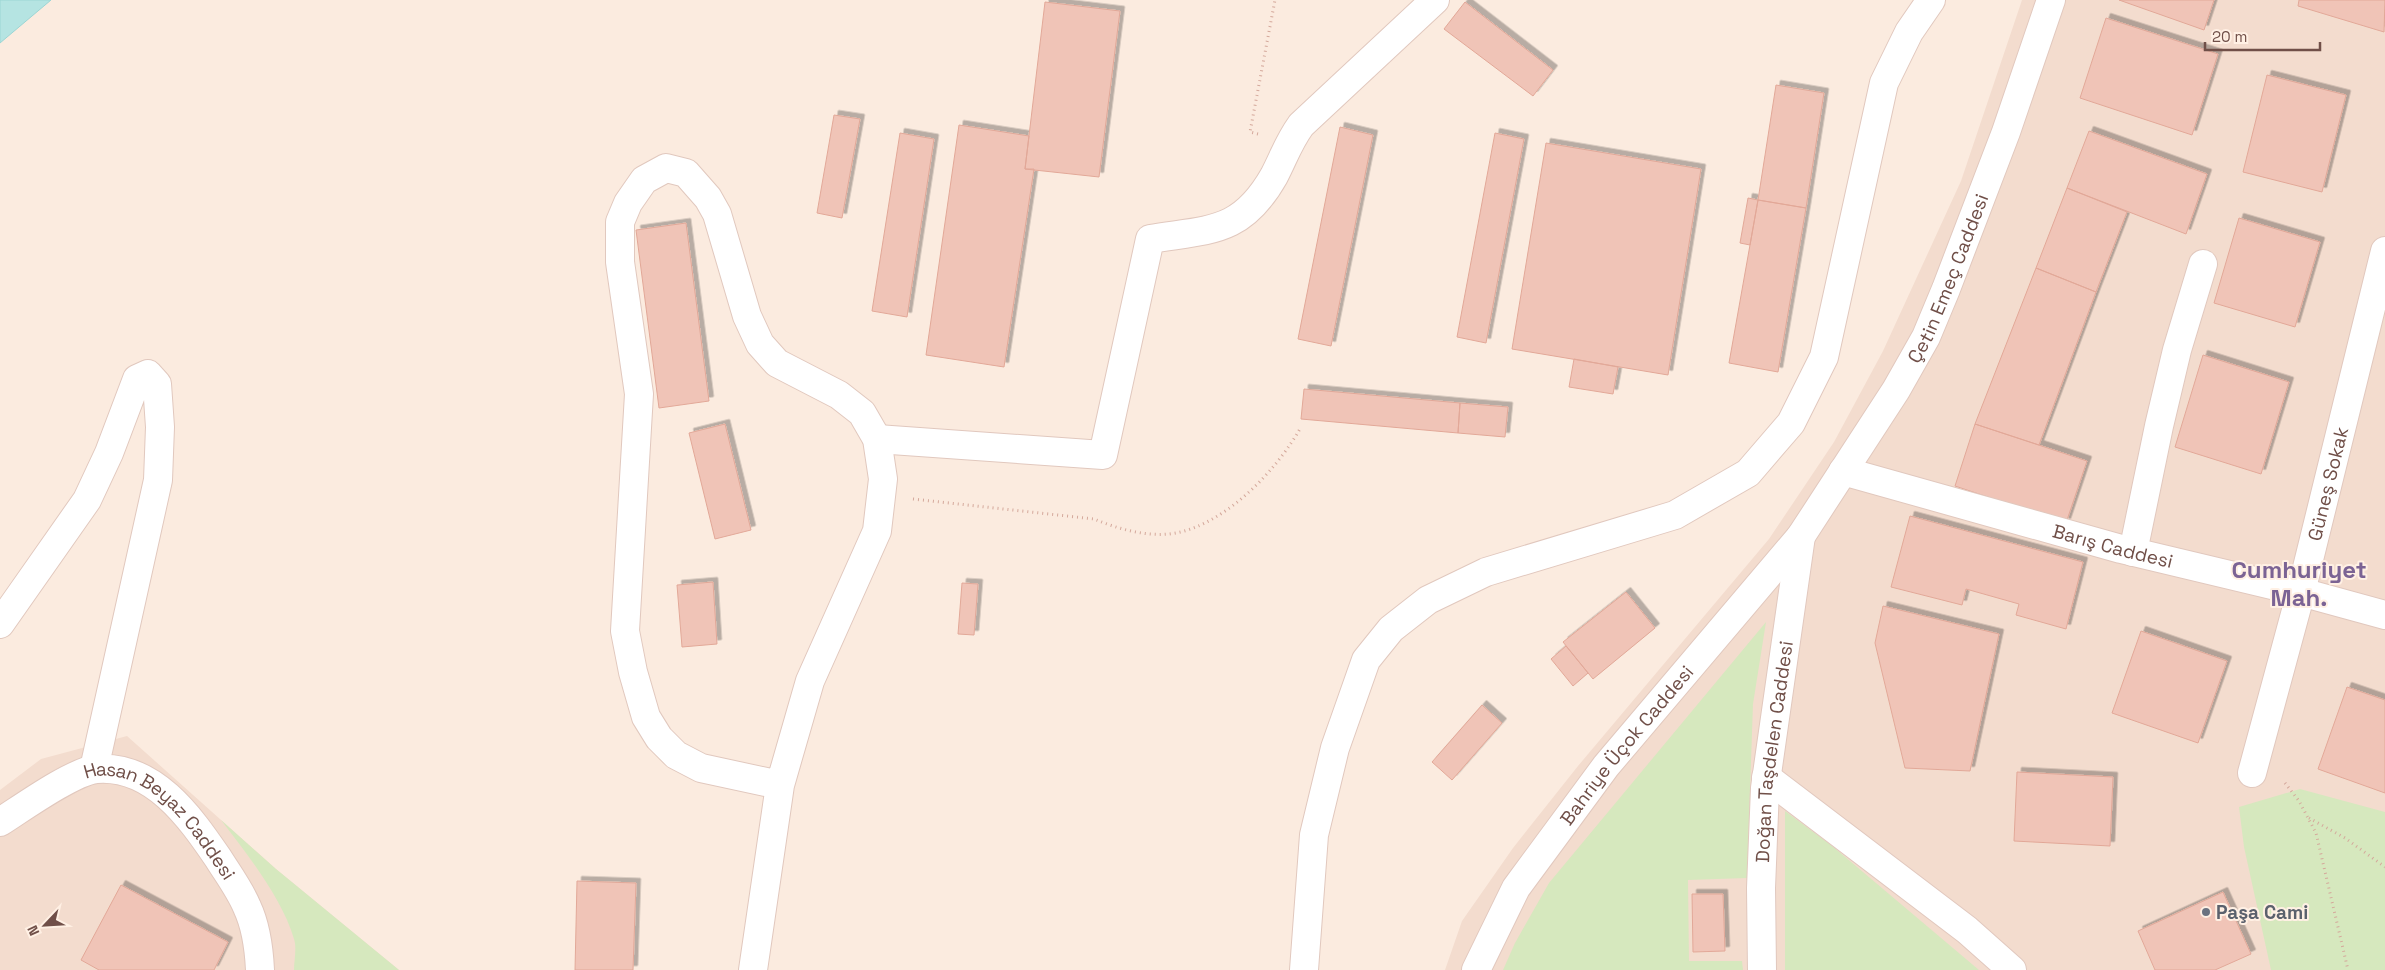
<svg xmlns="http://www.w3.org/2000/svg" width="2385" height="970" font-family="'Space Grotesk',sans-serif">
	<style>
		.residential { fill: #f3dcce }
		.green { fill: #d6e8be }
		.water { fill: #b5e4e2; stroke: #9bd5d4 }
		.building { fill: #f0c4b7; stroke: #e2a898; filter: url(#shadow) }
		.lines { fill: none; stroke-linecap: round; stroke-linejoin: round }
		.minor-casing { stroke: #e1c8be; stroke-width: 30 }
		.path { stroke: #d4a89b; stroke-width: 3; stroke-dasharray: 1 4; stroke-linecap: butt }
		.minor { stroke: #fff; stroke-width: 28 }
		.worship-dot { fill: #6b7280; stroke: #fff0e4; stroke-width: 2 }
		.labels { text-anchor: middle; stroke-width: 4; stroke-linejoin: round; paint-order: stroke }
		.street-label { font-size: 19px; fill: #704f48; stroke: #fff0e4 }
		.worship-label { font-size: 19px; font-weight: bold; fill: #5b616d; stroke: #fff0e4; text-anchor: start }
		.district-label { font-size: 24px; font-weight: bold; fill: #7b6394; stroke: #fff0e4 }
	</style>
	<defs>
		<filter id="shadow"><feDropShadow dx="4.5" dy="-4.5" stdDeviation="0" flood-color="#0004"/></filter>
	</defs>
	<rect width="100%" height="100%" fill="#fbebdf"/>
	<path class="residential" d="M 2022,0 L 2385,0 L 2385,970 L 1445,970 L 1462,921 L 1513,848 L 1578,766 L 1769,539 L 1834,442 L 1883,351 L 1961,181 Z
		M 127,736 L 276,869 L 399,970 L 0,970 L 0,790 L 41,759 Z"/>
	<path class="green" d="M 1766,622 L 1753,704 L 1747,878 L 1688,880 L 1689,961 L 1742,961 L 1743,970 L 1503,970 L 1515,943 L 1549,883 Z
		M 2300,789 L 2385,812 L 2385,970 L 2271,970 L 2244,847 L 2239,807 Z
		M 1785,811 L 1831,845 L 1979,970 L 1785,970 Z
		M 221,820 L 276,869 L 399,970 L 294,970 C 294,961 297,948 294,939 C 282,898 247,854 221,820 Z"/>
	<path class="water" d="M 0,0 L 51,0 L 0,43 Z"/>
	<path class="building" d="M 2119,0 L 2214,0 L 2204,30 Z
		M 2299,0 L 2385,0 L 2384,32 L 2298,6 Z
		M 1045,2 L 1120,11 L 1099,177 L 1025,169 Z
		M 1465,2 L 1553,70 L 1533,96 L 1444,29 Z
		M 2106,18 L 2218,54 L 2192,135 L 2080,98 Z
		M 2267,75 L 2346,95 L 2322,192 L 2243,172 Z
		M 1776,85 L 1824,93 L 1806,208 L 1758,200 Z
		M 834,115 L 860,119 L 842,218 L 817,213 Z
		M 959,125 L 1029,136 L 1025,169 L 1034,169 L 1004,367 L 926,355 Z
		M 1340,127 L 1373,135 L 1331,346 L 1298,339 Z
		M 2089,131 L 2207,174 L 2186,234 L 2067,188 Z
		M 900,133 L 934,139 L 907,317 L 872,311 Z
		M 1495,133 L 1524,139 L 1486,343 L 1457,337 Z
		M 1546,143 L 1701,169 L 1668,375 L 1512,349 Z
		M 2067,188 L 2127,212 L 2096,292 L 2036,268 Z
		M 1748,198 L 1758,200 L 1750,245 L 1740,243 Z
		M 1758,200 L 1806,208 L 1778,372 L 1729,363 Z
		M 2239,218 L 2320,242 L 2295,327 L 2214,303 Z
		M 686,223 L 709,401 L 659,408 L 636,230 Z
		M 2036,268 L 2096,292 L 2039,445 L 1975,424 Z
		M 2203,355 L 2289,382 L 2261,474 L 2175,447 Z
		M 1574,359 L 1618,367 L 1613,394 L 1569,387 Z
		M 1304,389 L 1460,403 L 1458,433 L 1301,419 Z
		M 1460,403 L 1508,407 L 1505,437 L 1458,433 Z
		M 725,424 L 751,530 L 715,539 L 689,433 Z
		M 1975,424 L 2087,461 L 2066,523 L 1955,486 Z
		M 1910,516 L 2083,562 L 2066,629 L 2016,615 L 2019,604 L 1966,589 L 1962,605 L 1891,587 Z
		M 713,582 L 717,644 L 682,647 L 677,585 Z
		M 962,583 L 978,584 L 974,635 L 958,634 Z
		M 1626,592 L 1655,628 L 1593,679 L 1563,642 Z
		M 1883,606 L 1999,634 L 1970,771 L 1905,768 L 1875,643 Z
		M 2141,631 L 2227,661 L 2198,743 L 2112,713 Z
		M 1566,646 L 1588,673 L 1573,686 L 1551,659 Z
		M 2347,687 L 2385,700 L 2385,793 L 2318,769 Z
		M 1482,705 L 1502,723 L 1452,780 L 1432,762 Z
		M 2017,772 L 2113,777 L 2110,846 L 2014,841 Z
		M 577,881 L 636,883 L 633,970 L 575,970 Z
		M 121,885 L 228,942 L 214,970 L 99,970 L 81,960 Z
		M 2223,892 L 2251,954 L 2215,970 L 2155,970 L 2138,931 Z
		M 1692,894 L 1723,894 L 1725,951 L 1693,952 Z"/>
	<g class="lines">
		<g class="minor-casing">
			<g id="minor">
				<path d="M 877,439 L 1103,455 L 1150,239 C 1210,229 1241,234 1274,176 C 1284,157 1288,143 1301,125 L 1435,0"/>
				<path id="s1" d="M 1843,471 L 2121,549 L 2301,592 L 2385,615"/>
				<path d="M 2133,552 L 2159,426 L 2177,350 L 2203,264"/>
				<path d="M 0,624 L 87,500 L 109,453 L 137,379 L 148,374 L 157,384 L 160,427 L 158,480 L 94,769"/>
				<path id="s2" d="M 2252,773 L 2301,592 L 2385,251"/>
				<path d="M 1766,777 L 1967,930 L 2012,970"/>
				<path id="s3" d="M 0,822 C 22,808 72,772 96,769 C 153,764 190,817 218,858 C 228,874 240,890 247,907 C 256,926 259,949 260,970"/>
				<path d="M 753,970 L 780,785 L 810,681 L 877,531 L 883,479 L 877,439 L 862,413 L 839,395 L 777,363 L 760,344 L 747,316 L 717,214 L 708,198 L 686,173 L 666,168 L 644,180 L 628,203 L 620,222 L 620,262 L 639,394 L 625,631 L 633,672 L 646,717 L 659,738 L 676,755 L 701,768 L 780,785"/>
				<path d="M 1304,970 L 1314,835 L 1335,748 L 1366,660 L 1391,629 L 1428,600 L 1486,572 L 1675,515 L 1748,473 L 1791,423 L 1824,357 L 1884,83 L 1909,32 L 1931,0"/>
				<path id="s4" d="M 1476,970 L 1516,888 L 1606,766 L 1801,536 L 1896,390 L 1926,337 L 1946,289 L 2006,132 L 2051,0"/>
				<path id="s5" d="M 1762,970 L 1761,888 L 1765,788 L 1801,536"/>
			</g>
		</g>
		<path class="path" d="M 1258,134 L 1250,132 L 1275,0
			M 913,499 L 1094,519 C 1118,529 1149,538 1176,533 C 1227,523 1277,470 1301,427
			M 2285,783 L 2299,801 L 2316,833 L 2348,970
			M 2309,818 L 2345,838 L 2385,867"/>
		<use href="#minor" class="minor"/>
	</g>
	<circle class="worship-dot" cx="2206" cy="912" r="5"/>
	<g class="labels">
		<g class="street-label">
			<text dy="7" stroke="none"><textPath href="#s4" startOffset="842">Çetin Emeç Caddesi</textPath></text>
			<text dy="7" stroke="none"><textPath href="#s2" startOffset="299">Güneş Sokak</textPath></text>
			<text dy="7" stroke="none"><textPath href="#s1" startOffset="280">Barış Caddesi</textPath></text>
			<text dy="7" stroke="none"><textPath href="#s4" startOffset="272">Bahriye Üçok Caddesi</textPath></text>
			<text dy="7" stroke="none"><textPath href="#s5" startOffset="219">Doğan Taşdelen Caddesi</textPath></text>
			<text dy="7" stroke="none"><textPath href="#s3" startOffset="195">Hasan Beyaz Caddesi</textPath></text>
		</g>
		<g class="worship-label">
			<text x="2216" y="919">Paşa Cami</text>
		</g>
		<g class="district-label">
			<text x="2299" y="578">Cumhuriyet<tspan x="2299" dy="28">Mah.</tspan></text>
		</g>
	</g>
	<g transform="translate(45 925) rotate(245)" stroke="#fff0e4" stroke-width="4" paint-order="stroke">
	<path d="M0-4L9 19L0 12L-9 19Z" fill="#704f48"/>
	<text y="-8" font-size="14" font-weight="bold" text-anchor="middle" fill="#704f48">N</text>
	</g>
	<path d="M2205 42v8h115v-8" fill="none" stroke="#704f48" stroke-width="2.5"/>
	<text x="2212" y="42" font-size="15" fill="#704f48" stroke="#fff0e4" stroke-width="4" paint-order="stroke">20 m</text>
</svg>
